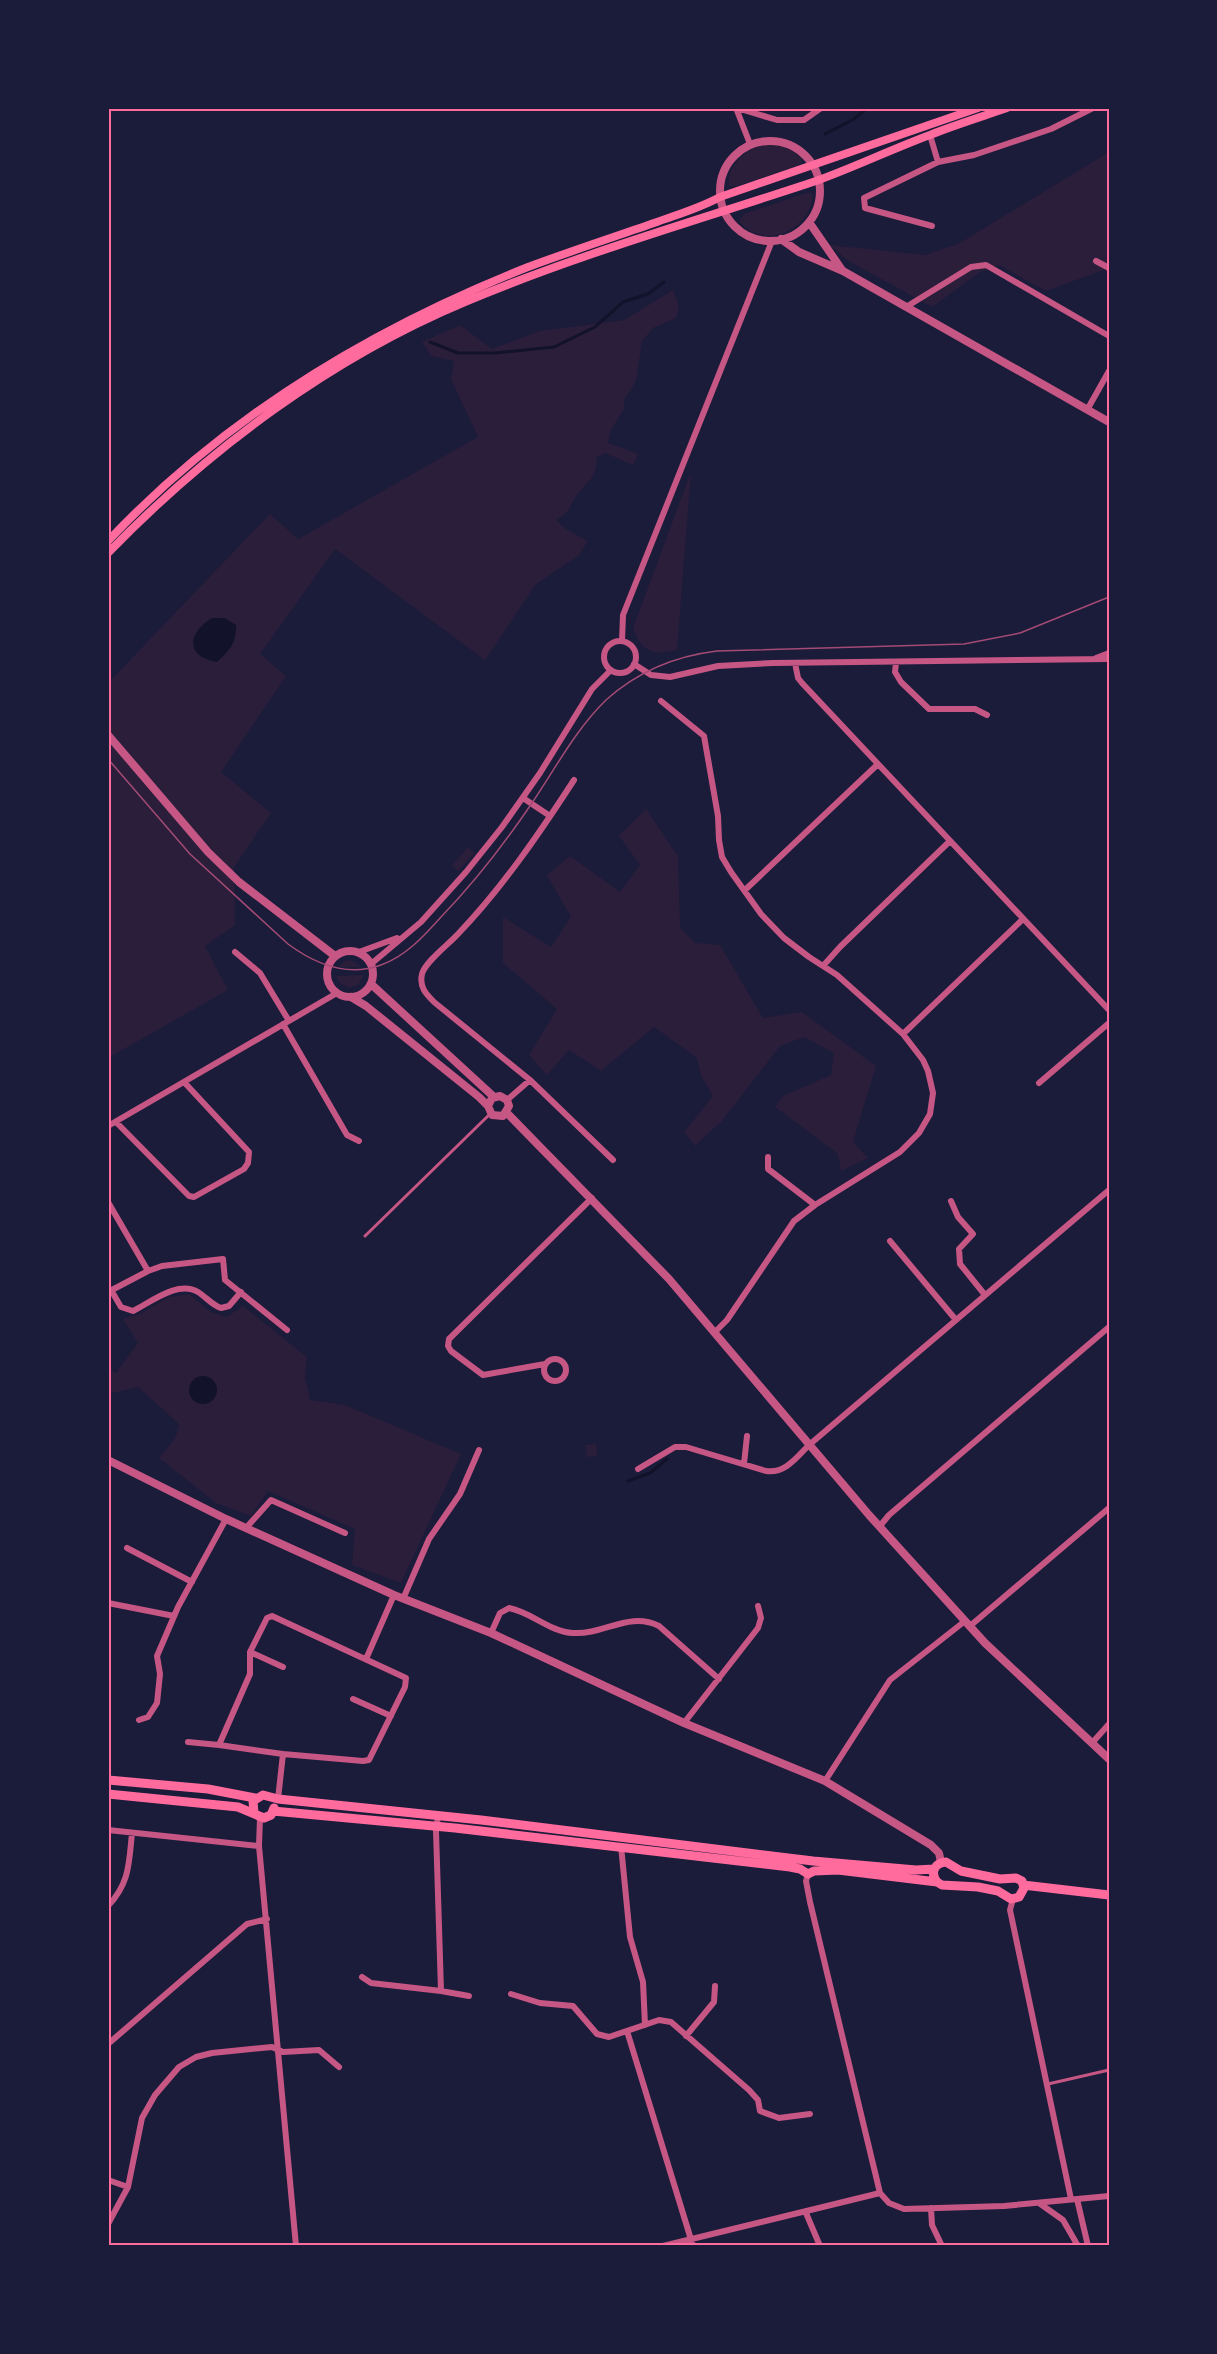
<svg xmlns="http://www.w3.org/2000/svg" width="1217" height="2354" font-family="Georgia,serif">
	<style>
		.green { fill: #2a1e3b }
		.water { fill: #12122b }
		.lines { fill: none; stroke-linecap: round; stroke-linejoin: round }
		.stream { stroke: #12122b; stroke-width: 3 }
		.service { stroke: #c65784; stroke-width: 3 }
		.minor { stroke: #c65784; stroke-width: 6 }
		.tertiary { stroke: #c65784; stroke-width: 8 }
		.secondary { stroke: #ff6b9d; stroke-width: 8 }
		.primary { stroke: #ff6b9d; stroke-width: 9 }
		.tram { stroke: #a44b75; stroke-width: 1.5 }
		.neatline { fill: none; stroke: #ff6b9d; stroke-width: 2 }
	</style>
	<rect width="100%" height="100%" fill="#1b1b3a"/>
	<path class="green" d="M 773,144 L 790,149 L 802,158 L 802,162 L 799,165 L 737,186 L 729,186 C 726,163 751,144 773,144 Z
		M 1109,152 L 1109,268 L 1046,291 L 999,265 L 980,272 L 932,307 L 847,260 L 830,245 L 925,255 L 958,244 Z
		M 806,193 L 811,193 L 813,196 C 808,232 764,251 739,221 L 744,214 Z
		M 673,290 L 679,306 L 676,318 L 653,328 L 642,341 L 636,381 L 624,400 L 624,409 L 611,430 L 608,443 L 638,454 L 633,465 L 605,453 L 596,458 C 599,476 587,482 577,495 C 568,508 572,511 556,520 L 566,529 L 588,541 L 579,555 L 535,585 L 485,660 L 335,549 L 260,654 L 286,676 L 221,772 L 271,813 L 234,867 L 235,925 L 205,946 L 228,990 L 108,1058 L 108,683 L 270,514 L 298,539 L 478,437 L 451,379 L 454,361 L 431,356 L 422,342 L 460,325 L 492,349 L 540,331 L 624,320 Z
		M 691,472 L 677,650 C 654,656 641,652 633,628 Z
		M 646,809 L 678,856 L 680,927 L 695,943 L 720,945 L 763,1018 L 802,1012 L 876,1066 L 853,1142 L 868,1158 L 841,1171 L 838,1154 L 775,1107 L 783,1096 L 831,1075 L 834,1053 L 804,1037 L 780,1046 L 722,1121 L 695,1146 L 684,1132 L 713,1096 L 701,1076 L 697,1058 L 654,1027 L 601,1071 L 569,1050 L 547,1075 L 529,1055 L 557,1009 L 503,963 L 503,917 L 551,947 L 571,917 L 547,875 L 570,856 L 620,892 L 640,865 L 619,836 Z
		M 468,847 L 475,853 L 458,871 L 452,865 Z
		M 351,960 L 362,967 L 338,967 L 345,961 Z
		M 364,975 L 358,985 L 349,988 L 340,983 L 336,976 Z
		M 189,1294 L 211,1312 L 227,1317 L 243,1306 L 307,1357 L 305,1377 L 310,1400 L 345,1405 L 461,1454 L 401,1583 L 352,1565 L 355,1529 L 268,1491 L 251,1516 L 216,1503 L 159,1458 L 176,1437 L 179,1424 L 138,1387 L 108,1394 L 108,1368 L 116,1373 L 138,1343 L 123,1319 L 142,1313 L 169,1297 Z
		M 596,1444 L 597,1456 L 587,1457 L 585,1445 Z"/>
	<path class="water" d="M 212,618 L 225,618 L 236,625 C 237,642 230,651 217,662 C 185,657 187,633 212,618 Z
		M189 1390a14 14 0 1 1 28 0a14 14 0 1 1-28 0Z"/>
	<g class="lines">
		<path class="stream" d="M 825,134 L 854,119 L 867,108
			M 430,342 L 458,353 L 495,353 L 554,347 L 595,327 L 623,302 L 648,294 L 664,282
			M 628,1481 L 650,1473 L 667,1459"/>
		<path class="service" d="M 365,1236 L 490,1114
			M 1048,2084 L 1109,2070"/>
		<path class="minor" d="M 736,108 L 750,144
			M 737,108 L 777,120 L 804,120 L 821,108
			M 930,135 L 938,162
			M 932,226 L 865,208 L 864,198 L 938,162 L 974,155 L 1051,129 L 1093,108
			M 1096,261 L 1109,268
			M 906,307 L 971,267 L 986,265 L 1109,336
			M 1087,410 L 1109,371
			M 622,641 L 623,615 L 772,241
			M604 657a16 16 0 1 1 32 0a16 16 0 1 1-32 0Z
			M 1096,658 L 1109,653
			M 795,663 L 798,678 L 802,683 L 1109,1010
			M 896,663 L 895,672 L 901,682 L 929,709 L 975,709 L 987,715
			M 634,664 L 651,675 L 670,677 L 718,666 L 773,663 L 1109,659
			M 661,701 L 704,736 L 718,816 L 719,840 L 722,857 L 731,872 L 761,914 L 784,938 L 809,957 L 837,975 L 903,1034 L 923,1060 L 928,1071 L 933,1093 L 930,1114 L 919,1133 L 900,1152 L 815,1205 L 794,1221 L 727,1320 L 715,1332
			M 574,780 C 539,834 502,888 458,934 C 449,944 425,962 422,974 C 419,987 426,994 434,1002 L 530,1080 L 613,1160
			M 523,798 L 550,816
			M 745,890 L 877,765
			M 235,952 L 260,973 L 289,1021
			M 359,952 L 397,938
			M 371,964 L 421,922 L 466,872 L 502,827 L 540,773 L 592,689 L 611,670
			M 823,966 L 840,947 L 950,841
			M 283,1024 L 347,1135 L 359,1141
			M 903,1034 L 1023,919
			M 1039,1083 L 1109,1023
			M 507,1100 L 530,1080
			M 116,1122 L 189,1196 L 194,1197 L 244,1169 L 248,1163 L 249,1152 L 184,1082
			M 108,1126 L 337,993
			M 768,1157 L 768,1169 L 815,1205
			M 951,1201 L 958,1217 L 973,1234 L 959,1249 L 960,1264 L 985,1295
			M 108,1202 L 148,1271
			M 890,1241 L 956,1320
			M 111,1290 L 121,1307 L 133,1311 C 151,1302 178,1280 198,1292 C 206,1297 212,1305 221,1308 L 229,1306 L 241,1292
			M 108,1292 L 148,1271 L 162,1266 L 223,1259 L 225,1280 L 287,1330
			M544 1370a11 11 0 1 1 22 0a11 11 0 1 1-22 0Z
			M 545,1364 L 483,1375 L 451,1351 L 448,1346 L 449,1339 L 592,1198
			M 744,1464 L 747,1436
			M 638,1469 L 675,1447 L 686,1447 L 766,1471 C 785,1474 797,1457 809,1445 L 1109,1190
			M 880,1526 L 889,1515 L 1109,1327
			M 246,1528 L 271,1500 L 345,1533
			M 127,1548 L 192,1582
			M 403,1599 L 429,1539 L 460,1494 L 479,1450
			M 108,1603 L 174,1616
			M 970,1626 L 1109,1508
			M 491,1633 L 500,1613 L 509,1608 C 531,1612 550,1632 573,1633 C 604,1635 629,1611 659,1626 L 719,1679
			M 250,1652 L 283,1667
			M 366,1659 L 394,1595
			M 353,1699 L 391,1716
			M 139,1720 L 148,1717 L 157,1703 L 160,1674 L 157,1656 L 178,1607 L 226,1519
			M 684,1723 L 758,1628 L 761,1618 L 758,1606
			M 188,1742 L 219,1745
			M 1092,1743 L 1109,1724
			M 825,1781 L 890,1680 L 965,1621
			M 278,1799 L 283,1754 L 219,1745 L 250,1674 L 250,1652 L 267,1618 L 272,1616 L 406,1678 L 405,1687 L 369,1760 L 363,1761 L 283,1754
			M 260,1817 L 259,1846 L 296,2246
			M 108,1830 L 259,1846
			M 621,1846 L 630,1937 L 643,1982 L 645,2025
			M 808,1874 L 806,1881 L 810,1902 L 880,2193
			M 1013,1899 L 1010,1910 L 1071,2199
			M 108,1906 C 130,1883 129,1862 132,1833
			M 362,1977 L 371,1983 L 441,1991 L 436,1831 L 438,1816
			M 441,1991 L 469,1996
			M 511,1994 L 540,2003 L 573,2006 L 597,2034 L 609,2037 L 659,2020 L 671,2022 L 749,2090 L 758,2100 L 760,2111 L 779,2118 L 810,2114
			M 627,2031 L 693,2246
			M 686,2036 L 714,2002 L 715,1986
			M 108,2044 L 247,1924 L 267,1919
			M 108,2180 L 128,2187
			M 880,2193 L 889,2203 L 904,2209 L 1004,2206 L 1109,2196
			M 1077,2199 L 1088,2246
			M 1039,2203 L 1063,2220 L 1078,2246
			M 931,2208 L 932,2225 L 942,2246
			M 806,2213 L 820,2246
			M 108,2224 L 128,2187 L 142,2118 L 155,2095 L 179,2067 L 196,2057 L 212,2053 L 272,2047 L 283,2052 L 319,2050 L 339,2067
			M 663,2246 L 880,2193"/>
		<path class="tertiary" d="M720 191a50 50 0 1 1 100 0a50 50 0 1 1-100 0Z
			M 809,222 L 842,270
			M 781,239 L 799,252 L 843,271 L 1109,422
			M 108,735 L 208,852 L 239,882 L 335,956
			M327 974a23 23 0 1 1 46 0a23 23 0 1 1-46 0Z
			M 371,984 L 494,1097
			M 351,997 L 366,1006 L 479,1097 L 488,1106 L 492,1115 L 503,1116 L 509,1106 L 507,1100 L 500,1096 L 492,1098 L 488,1106
			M 507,1113 L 669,1279 L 869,1515 L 985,1643 L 1109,1759
			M 108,1460 L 226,1519 L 394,1595 L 491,1633 L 684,1723 L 825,1781 L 931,1845 L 939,1853 L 941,1862"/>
		<path class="secondary" d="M 108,541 C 224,418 371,329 528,267 C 571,251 614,237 657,222 C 679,214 700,208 720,197 L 978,108
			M 108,553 C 209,449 331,358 465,302 C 579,254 699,220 816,181 C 855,167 892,149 930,135 C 955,125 981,117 1007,108"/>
		<path class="primary" d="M 108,1780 L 208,1789 L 255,1798
			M 108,1794 L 238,1807 L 264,1818 L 271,1815 L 274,1808
			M 273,1811 L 455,1828 L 790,1867 L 800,1869 L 808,1874 L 814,1871
			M 254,1813 L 253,1801 L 263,1795 L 278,1799 L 481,1820 L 813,1861 L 916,1870 L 934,1869
			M 814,1871 L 838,1870 L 937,1882 L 942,1885 L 978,1887 L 998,1891 L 1011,1899 L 1019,1897 L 1024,1888 L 1022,1881 L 1016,1878 L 1000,1879 L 961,1871 L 946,1862 C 934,1863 930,1873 937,1882
			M 1023,1885 L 1109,1895"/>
		<path class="tram" d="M 108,759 L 190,854 L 288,944 C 315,964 348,977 381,965 C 406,956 424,936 441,917 C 475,882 505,843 532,803 C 555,769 576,729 606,700 C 637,672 675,656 717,651 L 964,644 L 1020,633 L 1109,597"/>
	</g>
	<rect width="1217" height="2354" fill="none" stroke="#1b1b3a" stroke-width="219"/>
	<rect x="110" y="110" width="998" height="2134" class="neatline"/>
</svg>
